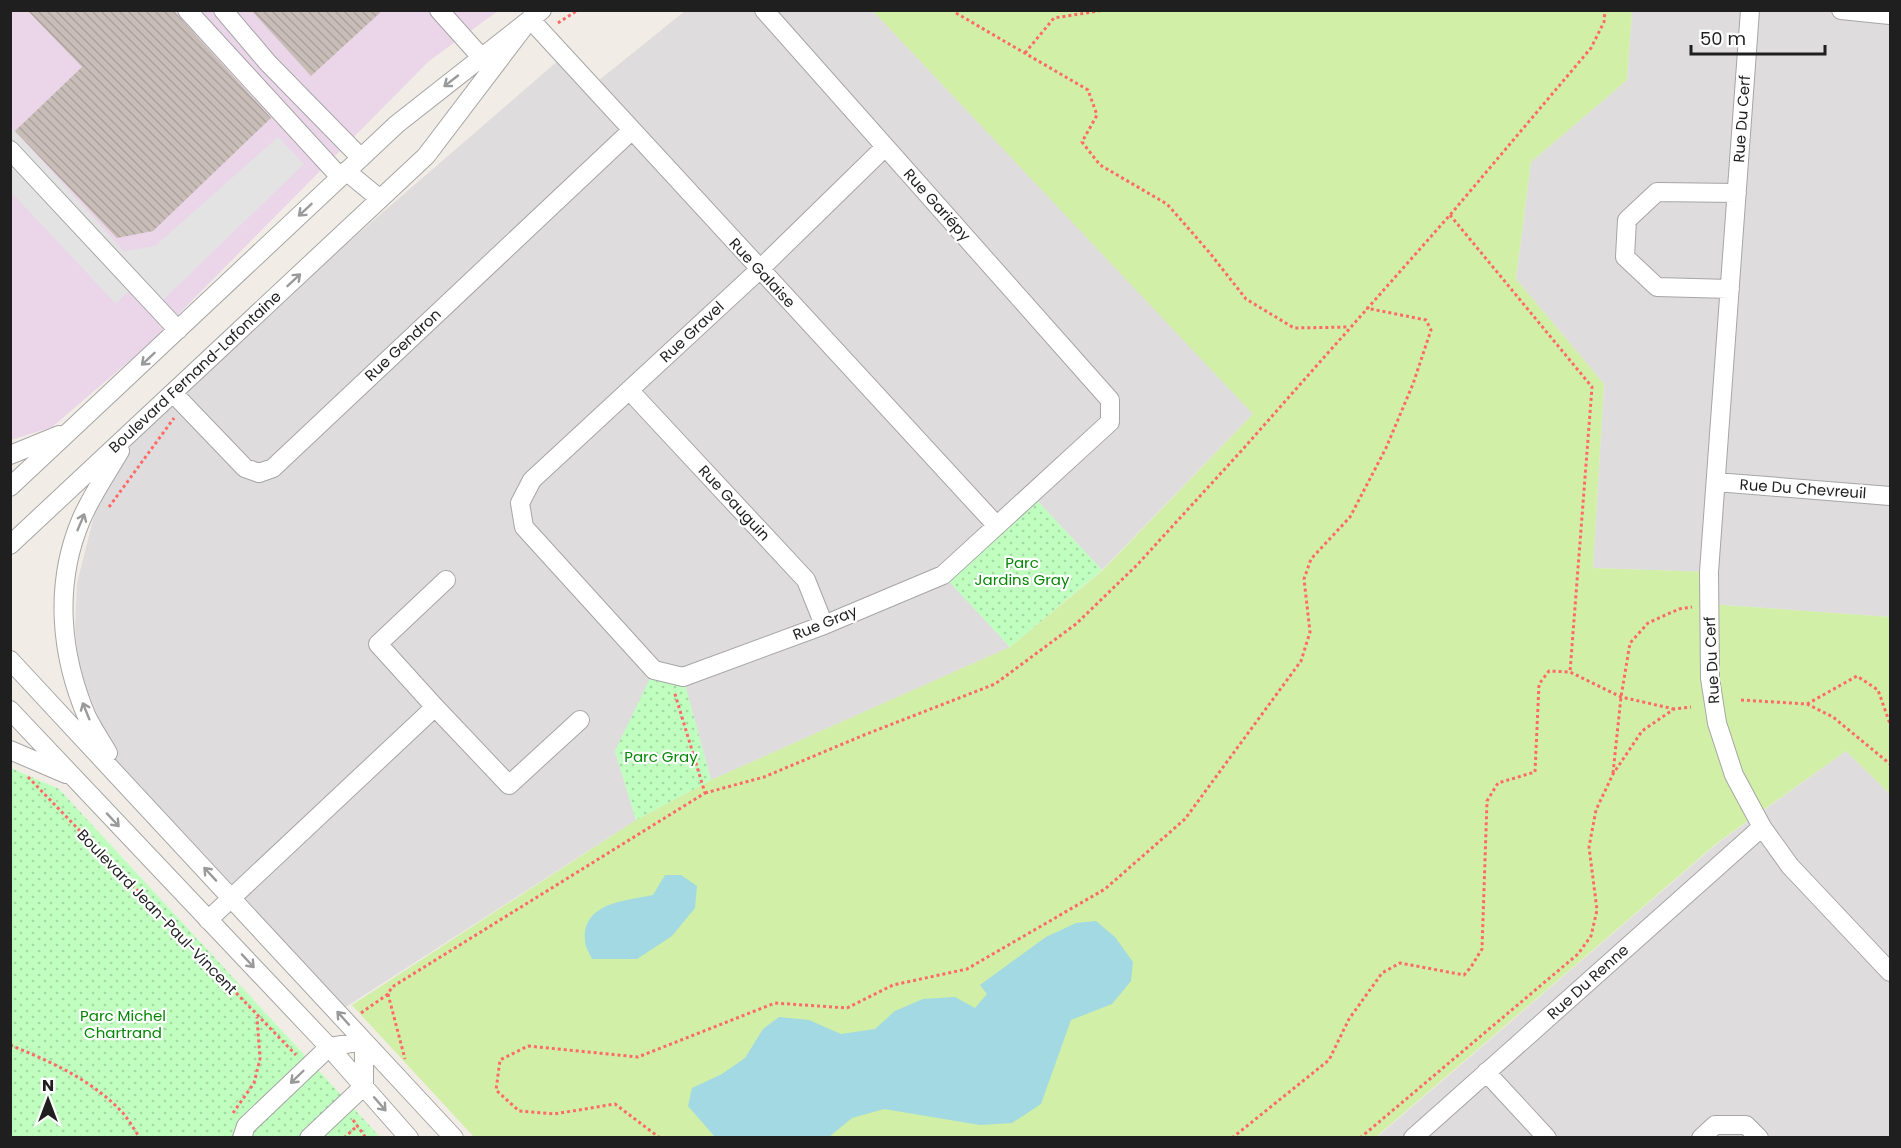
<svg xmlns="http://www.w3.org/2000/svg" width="1901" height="1148" font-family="Poppins,sans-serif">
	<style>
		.residential { fill: #dedcdc }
		.industrial { fill: #ead6e8 }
		.grass { fill: #d1efa7 }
		.park { fill: url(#park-dots) }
		.parking { fill: #e3e3e3 }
		.water { fill: #a2d9e2 }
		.building { fill: url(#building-back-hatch) }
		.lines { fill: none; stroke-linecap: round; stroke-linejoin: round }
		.minor-casing { stroke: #a6a6a6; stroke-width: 20 }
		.path { stroke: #ff6a68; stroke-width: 3; stroke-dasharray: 3 3; stroke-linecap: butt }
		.minor { stroke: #fff; stroke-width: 18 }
		.oneway { stroke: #9a9a9a }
		.labels { text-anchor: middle; stroke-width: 4.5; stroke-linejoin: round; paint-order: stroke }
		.street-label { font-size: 15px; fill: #1f1f1f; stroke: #fff }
		.park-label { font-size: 15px; fill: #038803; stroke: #fff }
	</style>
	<defs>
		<pattern id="park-dots" width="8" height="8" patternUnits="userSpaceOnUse" patternTransform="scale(1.5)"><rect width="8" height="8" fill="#c0febf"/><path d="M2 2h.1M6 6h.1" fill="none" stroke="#a5d9a4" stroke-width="1.8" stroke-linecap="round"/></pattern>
		<pattern id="building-back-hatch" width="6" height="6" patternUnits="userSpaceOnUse" patternTransform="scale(1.5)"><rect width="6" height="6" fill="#c9bdb8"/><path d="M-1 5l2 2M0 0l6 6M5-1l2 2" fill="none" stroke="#aca29e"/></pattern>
	</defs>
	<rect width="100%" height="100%" fill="#f1ece5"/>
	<path class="residential" d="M 685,11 L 873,11 L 1254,413 L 1102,570 L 1032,495 L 944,575 L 1010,647 L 711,780 L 683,678 L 615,751 L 636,820 L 338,1012 L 124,781 L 79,669 L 75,628 L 77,583 L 95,512 L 129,435 L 174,393 L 560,59 L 588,89 Z
		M 1632,11 L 1890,11 L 1890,617 L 1709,604 L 1709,572 L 1593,568 L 1604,384 L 1516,279 L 1531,162 L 1627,80 Z
		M 1846,751 L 1890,794 L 1890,1137 L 1376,1138 L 1718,843 Z"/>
	<path class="industrial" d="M 11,11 L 498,11 L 429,61 L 148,345 L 52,427 L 11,440 Z"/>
	<path class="grass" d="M 873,11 L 1632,11 L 1627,80 L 1531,162 L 1516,279 L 1604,384 L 1593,568 L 1709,572 L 1709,604 L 1890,617 L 1890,794 L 1846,751 L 1717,843 L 1376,1137 L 474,1137 L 352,1005 L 636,820 L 711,780 L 1010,647 L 1103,570 L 1253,414 Z"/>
	<path class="park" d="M 1032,495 L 1102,570 L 1010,647 L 943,575 Z
		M 654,670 L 683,677 L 711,780 L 636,820 L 615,751 Z
		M 11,768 L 59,789 L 380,1137 L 11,1138 Z"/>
	<path class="parking" d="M 11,127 L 124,251 L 155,246 L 278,137 L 304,164 L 161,302 L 140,279 L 116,304 L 11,192 Z"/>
	<path class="water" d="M 665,875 L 681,875 L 697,886 L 695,908 L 672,936 L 637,959 L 592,959 C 590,954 585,947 585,941 C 582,902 626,901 653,895 Z
		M 1096,921 L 1115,937 L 1133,962 L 1131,981 L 1112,1004 L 1071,1020 L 1041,1104 L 1012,1123 L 980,1125 L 884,1109 L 852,1118 L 829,1137 L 715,1137 L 688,1106 L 692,1088 L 722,1074 L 745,1058 L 763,1029 L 779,1017 L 809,1020 L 841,1034 L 875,1029 L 895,1011 L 923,999 L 955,997 L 975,1008 L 987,994 L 980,985 L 1046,937 L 1076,923 Z"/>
	<path class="building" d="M 27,10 L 173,10 L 271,118 L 153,231 L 117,238 L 15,131 L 82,67 Z
		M 251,10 L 383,10 L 311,76 Z"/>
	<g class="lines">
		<g class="minor-casing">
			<path id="minor" d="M 187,10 L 340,177
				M 223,10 L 268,63 L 361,158
				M 439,10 L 481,57
				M 764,10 L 1110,400 L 1110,422 L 943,575 L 824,625 L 683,677 L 654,670 L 524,527 L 520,503 L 532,480 L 759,270 L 885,147
				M 1750,10 L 1709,572 L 1710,678 L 1717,723 L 1734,775 L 1762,827 L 1790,866 L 1890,972
				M 1841,10 L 1890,15
				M 530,19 L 997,526
				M 10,150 L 178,330
				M 346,171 L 380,199
				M 1730,289 L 1657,287 L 1625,257 L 1627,220 L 1657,192 L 1737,193
				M 629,390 L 806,580 L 824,625
				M 173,393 L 245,468 L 259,473 L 273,468 L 631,131
				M 10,455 L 59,435
				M 1716,482 L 1890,496
				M 10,487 L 397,124 L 542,10
				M 10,545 L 426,156 L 530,19
				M 10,660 L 454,1138
				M 435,707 L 378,644 L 446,580
				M 10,710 L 329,1047 L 409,1138
				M 10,750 L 66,774
				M 108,753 C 101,741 93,729 87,717 C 60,654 54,584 81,520 C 91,496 107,473 120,451
				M 208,920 L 435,707 L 509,785 L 580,720
				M 1486,1072 L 1547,1138
				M 242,1138 L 246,1126 L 329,1047 L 364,1041 L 364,1086 L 309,1138
				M 1413,1138 L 1762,827
				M 1701,1138 L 1715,1125 L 1746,1125 L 1759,1138"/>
		</g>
		<path class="path" d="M 956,13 L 1088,90 L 1097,115 L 1082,142 L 1100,165 L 1167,204 L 1209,252 L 1246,299 L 1294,328 L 1349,327
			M 558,23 L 578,10
			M 1025,53 L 1054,18 L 1105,10
			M 1450,215 L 1592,387 L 1570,672
			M 109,507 L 174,418
			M 1741,700 L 1807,704 L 1833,717 L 1890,764
			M 1807,704 L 1857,676 L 1878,690 L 1890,724
			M 1613,773 L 1621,697 L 1630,643 L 1648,623 L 1679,609 L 1692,607
			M 28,777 L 296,1055
			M 705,793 L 764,777 L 864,735 L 995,684 L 1076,624 L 1137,565 L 1243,449 L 1450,215 L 1591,48 L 1604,22 L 1605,10
			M 388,994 L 405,1059
			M 361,1013 L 388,994 L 392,987 L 705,793 L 674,691
			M 10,1045 C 49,1061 88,1078 118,1108 C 127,1116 133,1128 140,1138
			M 233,1113 L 254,1083 L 260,1059 L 257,1017
			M 353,1120 L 366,1138
			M 344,1138 L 357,1126
			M 660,1138 L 615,1104 L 554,1114 L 519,1111 L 496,1090 L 500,1060 L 528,1046 L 638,1057 L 775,1003 L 847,1008 L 893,985 L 967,969 L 1105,889 L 1185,819 L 1301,661 L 1310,632 L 1304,579 L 1311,559 L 1350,517 L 1386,448 L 1413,384 L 1431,330 L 1426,320 L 1366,308
			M 1232,1138 L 1329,1060 L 1349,1019 L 1382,973 L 1400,963 L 1464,975 L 1471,967 L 1482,949 L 1487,801 L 1498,783 L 1535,772 L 1539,684 L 1549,671 L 1570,672 L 1621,697 L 1674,709
			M 1360,1138 L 1578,954 L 1591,936 L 1597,910 L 1589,847 L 1596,810 L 1613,774 L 1642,731 L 1674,709 L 1691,707"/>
		<use href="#minor" class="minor"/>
	</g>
	<defs><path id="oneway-shaft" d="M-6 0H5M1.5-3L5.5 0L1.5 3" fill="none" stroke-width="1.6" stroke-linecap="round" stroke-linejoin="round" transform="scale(1.5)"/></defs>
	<g class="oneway">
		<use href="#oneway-shaft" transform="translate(451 81) rotate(142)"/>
		<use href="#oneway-shaft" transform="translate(305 210) rotate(137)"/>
		<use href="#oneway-shaft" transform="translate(294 280) rotate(-43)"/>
		<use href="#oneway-shaft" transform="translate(148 359) rotate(137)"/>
		<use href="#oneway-shaft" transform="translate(81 522) rotate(-67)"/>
		<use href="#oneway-shaft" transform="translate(86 711) rotate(-112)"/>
		<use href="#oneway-shaft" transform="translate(113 820) rotate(47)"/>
		<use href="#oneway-shaft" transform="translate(210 874) rotate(-133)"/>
		<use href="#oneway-shaft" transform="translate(248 961) rotate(47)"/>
		<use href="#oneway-shaft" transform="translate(343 1018) rotate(-132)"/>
		<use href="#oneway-shaft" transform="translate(297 1077) rotate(136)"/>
		<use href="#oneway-shaft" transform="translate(380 1104) rotate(49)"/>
	</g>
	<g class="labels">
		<g class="street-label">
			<text transform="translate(1742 119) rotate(-86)" y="5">Rue Du Cerf</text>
			<text transform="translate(937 205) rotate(48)" y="5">Rue Gariépy</text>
			<text transform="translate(762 273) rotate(47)" y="5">Rue Galaise</text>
			<text transform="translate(692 332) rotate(-43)" y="5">Rue Gravel</text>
			<text transform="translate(403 345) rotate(-43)" y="5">Rue Gendron</text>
			<text transform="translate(195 372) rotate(-43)" y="5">Boulevard Fernand-Lafontaine</text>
			<text transform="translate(1803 489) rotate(4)" y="5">Rue Du Chevreuil</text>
			<text transform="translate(734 503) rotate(47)" y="5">Rue Gauguin</text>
			<text transform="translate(825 623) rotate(-22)" y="5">Rue Gray</text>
			<text transform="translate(1712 660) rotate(-93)" y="5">Rue Du Cerf</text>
			<text transform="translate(157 912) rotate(46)" y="5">Boulevard Jean-Paul-Vincent</text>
			<text transform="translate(1588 982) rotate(-42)" y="5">Rue Du Renne</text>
		</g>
		<g class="park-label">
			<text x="1022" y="568">Parc<tspan x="1022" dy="17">Jardins Gray</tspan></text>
			<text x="661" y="762">Parc Gray</text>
			<text x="123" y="1021">Parc Michel<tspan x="123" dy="17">Chartrand</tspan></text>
		</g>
	</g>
	<rect width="1901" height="1148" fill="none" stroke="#1f1f1f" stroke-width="24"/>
	<g transform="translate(48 1100)" stroke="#ffffff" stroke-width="4.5" paint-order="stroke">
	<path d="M0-4.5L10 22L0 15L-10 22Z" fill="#1f1f1f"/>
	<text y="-9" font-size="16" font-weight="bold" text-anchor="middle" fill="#1f1f1f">N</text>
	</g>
	<path d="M1691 45v9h134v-9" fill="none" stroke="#1f1f1f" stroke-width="3"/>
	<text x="1700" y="45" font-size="18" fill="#1f1f1f" stroke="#ffffff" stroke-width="4.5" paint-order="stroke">50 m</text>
</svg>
